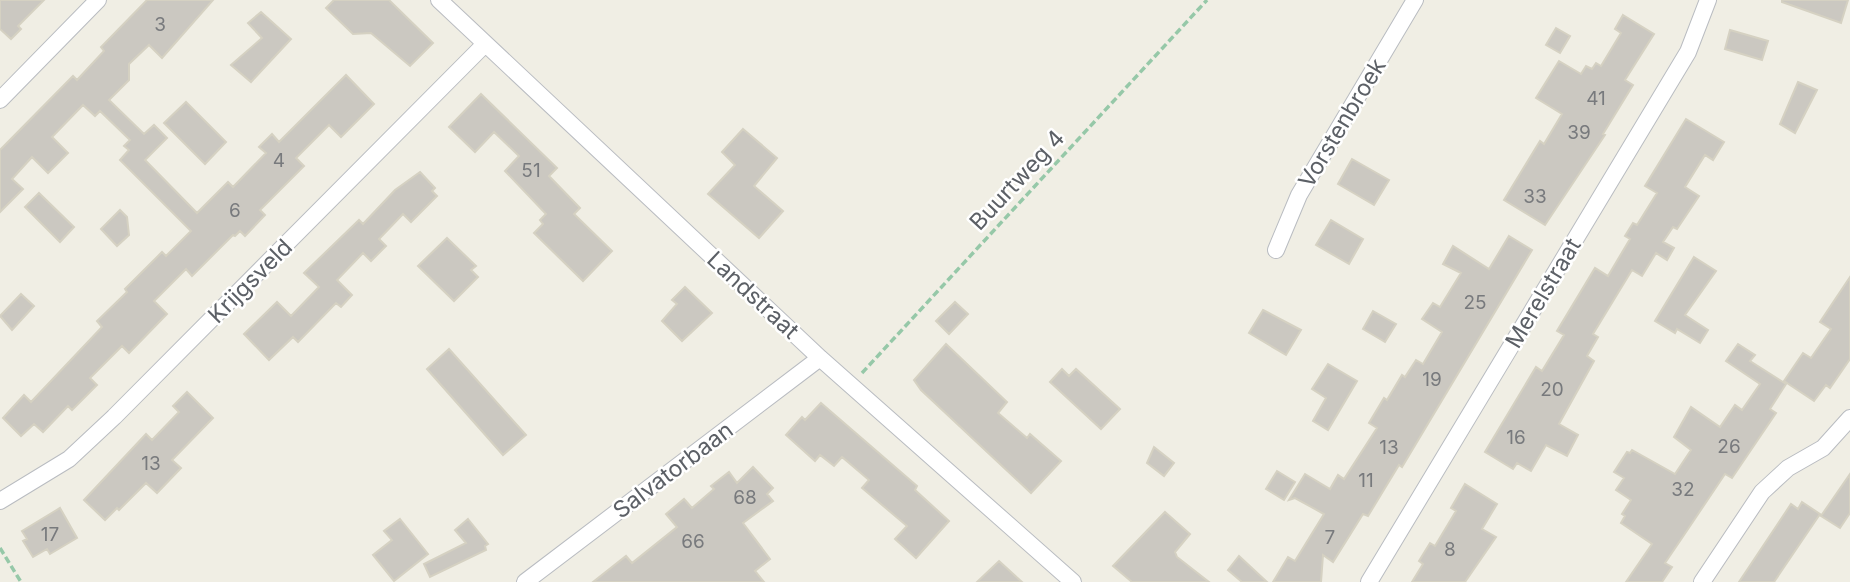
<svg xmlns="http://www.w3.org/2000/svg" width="1850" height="582" font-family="Inter,sans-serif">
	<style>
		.building { fill: #cbc8c1; stroke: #d5d1c2; stroke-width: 2 }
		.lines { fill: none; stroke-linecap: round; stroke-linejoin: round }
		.street-casing { stroke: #b9bcc1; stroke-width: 18 }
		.path { stroke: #96c8a8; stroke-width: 3.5; stroke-dasharray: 7 3.5; stroke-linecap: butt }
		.street { stroke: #fff; stroke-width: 16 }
		.labels { text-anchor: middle; stroke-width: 5; stroke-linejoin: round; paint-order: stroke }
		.number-label { font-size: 19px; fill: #787a7d }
		.street-label { font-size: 23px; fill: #5c6066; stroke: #fff }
	</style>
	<rect width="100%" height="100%" fill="#f0eee4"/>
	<path class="building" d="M 0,0 L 44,0 L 18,26 L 21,29 L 11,39 L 0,29 Z
		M 147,0 L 213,0 L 162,58 L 149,45 L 129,64 L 129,80 L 109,100 L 144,134 L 154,125 L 167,138 L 145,160 L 197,213 L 228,182 L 233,187 L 266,153 L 259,147 L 272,134 L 279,142 L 346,75 L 374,104 L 341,137 L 329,125 L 296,158 L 304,166 L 260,210 L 265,215 L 245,236 L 240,231 L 235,236 L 233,235 L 192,276 L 186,269 L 154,301 L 167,314 L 129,353 L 122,346 L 90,378 L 97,385 L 72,410 L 68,406 L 43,432 L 34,424 L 21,436 L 3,418 L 24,395 L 31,402 L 102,327 L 97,321 L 127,292 L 125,289 L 162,252 L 166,256 L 191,231 L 120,160 L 129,150 L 124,146 L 130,140 L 100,111 L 95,116 L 83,105 L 52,137 L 68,153 L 48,173 L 32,157 L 12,179 L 23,189 L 0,212 L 0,150 L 73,76 L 77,80 L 104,51 L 101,47 Z
		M 334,0 L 389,0 L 433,43 L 410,66 L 371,33 L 353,34 L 326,8 Z
		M 1782,0 L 1848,0 L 1841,23 L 1782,2 Z
		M 261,12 L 291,39 L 251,82 L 231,65 L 262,38 L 248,23 Z
		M 1623,15 L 1654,34 L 1625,80 L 1633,85 L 1603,134 L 1605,135 L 1545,225 L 1504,200 L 1540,141 L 1544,144 L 1562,114 L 1536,98 L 1559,61 L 1581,74 L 1586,66 L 1592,69 L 1596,63 L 1601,66 L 1621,33 L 1615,29 Z
		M 1556,28 L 1570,36 L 1560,53 L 1546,45 Z
		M 1730,30 L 1768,41 L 1762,60 L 1725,49 Z
		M 1798,82 L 1817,90 L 1795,133 L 1780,124 Z
		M 481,94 L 557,168 L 549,176 L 580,208 L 574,214 L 612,251 L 583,281 L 534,233 L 543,224 L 540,220 L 546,214 L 505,171 L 519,156 L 494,132 L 475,152 L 449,127 Z
		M 186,102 L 226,142 L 205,164 L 164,123 Z
		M 1686,119 L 1724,142 L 1713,160 L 1705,155 L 1685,187 L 1699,196 L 1677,229 L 1673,227 L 1663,242 L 1674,248 L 1667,260 L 1656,253 L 1642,276 L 1632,270 L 1593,334 L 1598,337 L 1587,356 L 1594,361 L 1559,424 L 1578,435 L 1567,456 L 1546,445 L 1531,471 L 1517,463 L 1513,469 L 1485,452 L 1536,367 L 1542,371 L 1564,335 L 1557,331 L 1595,268 L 1608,276 L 1630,239 L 1625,236 L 1633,223 L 1637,225 L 1657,193 L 1645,186 Z
		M 743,129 L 777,158 L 754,186 L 783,211 L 759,238 L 708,194 L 735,165 L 722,152 Z
		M 1352,159 L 1389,180 L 1374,205 L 1338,184 Z
		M 420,172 L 435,188 L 432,191 L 437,196 L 411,222 L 403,214 L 379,239 L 386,246 L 371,261 L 363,253 L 337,280 L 352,295 L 341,307 L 336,303 L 298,342 L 293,337 L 269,360 L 244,334 L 277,302 L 291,316 L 319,287 L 304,273 L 359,220 L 363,224 L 395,190 Z
		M 39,193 L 74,227 L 60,242 L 25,207 Z
		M 120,210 L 127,217 L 129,235 L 117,246 L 101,229 Z
		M 1331,220 L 1363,239 L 1349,264 L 1316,245 Z
		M 1509,236 L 1532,250 L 1402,467 L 1399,465 L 1368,516 L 1363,514 L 1333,562 L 1323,555 L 1321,582 L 1273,582 L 1288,557 L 1295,561 L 1324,514 L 1295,498 L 1289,500 L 1305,474 L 1330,489 L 1338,475 L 1344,479 L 1377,428 L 1369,423 L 1384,398 L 1387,400 L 1402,375 L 1405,377 L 1416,360 L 1423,364 L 1442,332 L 1422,319 L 1433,303 L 1440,307 L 1461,273 L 1443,264 L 1453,246 L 1489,269 Z
		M 447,238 L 476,266 L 471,270 L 478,277 L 454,301 L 418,266 Z
		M 1694,257 L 1716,271 L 1685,315 L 1708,330 L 1700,343 L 1677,329 L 1675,333 L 1655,321 Z
		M 1850,277 L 1850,359 L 1830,388 L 1826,385 L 1814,401 L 1784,381 L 1803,353 L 1811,358 L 1831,329 L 1820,322 Z
		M 685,287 L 712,313 L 682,341 L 662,321 L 677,304 L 672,300 Z
		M 21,294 L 34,306 L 12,330 L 0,316 Z
		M 955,302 L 968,314 L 949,334 L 936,321 Z
		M 1263,310 L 1301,330 L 1286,355 L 1249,333 Z
		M 1373,311 L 1396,324 L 1385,342 L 1363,329 Z
		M 946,344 L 1007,402 L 998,413 L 1027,438 L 1030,434 L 1061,461 L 1031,493 L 921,390 L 914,380 Z
		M 1738,344 L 1755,355 L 1750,361 L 1786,384 L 1770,409 L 1776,413 L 1732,478 L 1725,474 L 1682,538 L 1665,563 L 1672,567 L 1662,582 L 1626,582 L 1652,544 L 1621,523 L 1625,516 L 1622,514 L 1631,500 L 1616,490 L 1624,478 L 1614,472 L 1627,452 L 1630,453 L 1632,450 L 1675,474 L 1691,450 L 1674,437 L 1691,407 L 1720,427 L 1735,405 L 1742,410 L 1760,384 L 1726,361 Z
		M 449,349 L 526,435 L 503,455 L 427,369 Z
		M 1328,364 L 1357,381 L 1328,430 L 1313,421 L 1326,398 L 1312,389 Z
		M 1062,369 L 1069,376 L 1076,369 L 1120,409 L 1101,429 L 1050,382 Z
		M 187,392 L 213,418 L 172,460 L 181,468 L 157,493 L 146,483 L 119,510 L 117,508 L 105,520 L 84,500 L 146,434 L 152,440 L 179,412 L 173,406 Z
		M 821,403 L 917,486 L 915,490 L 949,521 L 916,558 L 895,539 L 907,526 L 862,488 L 869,480 L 842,457 L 834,466 L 820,455 L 815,461 L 786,435 L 802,417 L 805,420 Z
		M 1154,447 L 1174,463 L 1164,476 L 1147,463 Z
		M 753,467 L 773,488 L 767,494 L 773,501 L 743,523 L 770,559 L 755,571 L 764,582 L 593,582 L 626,556 L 632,563 L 677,527 L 666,514 L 684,499 L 692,508 L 714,489 L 711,486 L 729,472 L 737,483 Z
		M 1277,471 L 1295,482 L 1284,500 L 1266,489 Z
		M 1850,474 L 1850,513 L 1840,528 L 1821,516 Z
		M 1465,484 L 1497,504 L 1482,529 L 1496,537 L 1465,582 L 1412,582 L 1423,564 L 1419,561 L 1430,543 L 1435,546 L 1456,511 L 1451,508 Z
		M 1802,502 L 1820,514 L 1774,582 L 1739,582 L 1791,504 L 1798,509 Z
		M 60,508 L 77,538 L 50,554 L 47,549 L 33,557 L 23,541 L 27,539 L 22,531 Z
		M 1165,512 L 1190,534 L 1175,552 L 1177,557 L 1209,582 L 1132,582 L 1113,566 Z
		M 400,519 L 428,554 L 394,581 L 373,555 L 392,540 L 384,531 Z
		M 468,519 L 488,544 L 485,546 L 486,550 L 430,577 L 424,564 L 466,543 L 455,530 Z
		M 1239,556 L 1267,582 L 1242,582 L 1228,570 Z
		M 999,561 L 1022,582 L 977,582 Z"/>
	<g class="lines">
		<g class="street-casing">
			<path id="street" d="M 439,0 L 820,358 L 1073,582
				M 0,100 L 98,0
				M 1276,250 L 1299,195 L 1415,0
				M 0,501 L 69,459 L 114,417 L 485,44
				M 525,582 L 820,358
				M 1369,582 L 1688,52 L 1708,0
				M 1702,582 L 1762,492 L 1788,468 L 1823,448 L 1850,418"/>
		</g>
		<path class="path" d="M 862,373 L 1207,0
			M 0,548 L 21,582"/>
		<use href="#street" class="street"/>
	</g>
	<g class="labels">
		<g class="number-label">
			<text x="160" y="31">3</text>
			<text x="1596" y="105">41</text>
			<text x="1579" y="139">39</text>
			<text x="279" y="167">4</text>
			<text x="531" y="177">51</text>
			<text x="1535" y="203">33</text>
			<text x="235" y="217">6</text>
			<text x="1475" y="309">25</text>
			<text x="1432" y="386">19</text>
			<text x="1552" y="396">20</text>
			<text x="1516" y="444">16</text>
			<text x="1729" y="453">26</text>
			<text x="1389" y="454">13</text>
			<text x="151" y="470">13</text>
			<text x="1366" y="487">11</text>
			<text x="1683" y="496">32</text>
			<text x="745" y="504">68</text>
			<text x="50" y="541">17</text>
			<text x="1330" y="544">7</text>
			<text x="693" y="548">66</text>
			<text x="1450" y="556">8</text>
		</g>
		<g class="street-label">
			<text transform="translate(1342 123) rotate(-59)" y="8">Vorstenbroek</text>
			<text transform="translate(1017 180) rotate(-47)" y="8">Buurtweg 4</text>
			<text transform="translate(250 281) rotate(-45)" y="8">Krijgsveld</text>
			<text transform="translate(1543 293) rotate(-59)" y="8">Merelstraat</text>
			<text transform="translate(753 295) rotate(43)" y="8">Landstraat</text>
			<text transform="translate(673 470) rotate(-37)" y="8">Salvatorbaan</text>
		</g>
	</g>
</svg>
